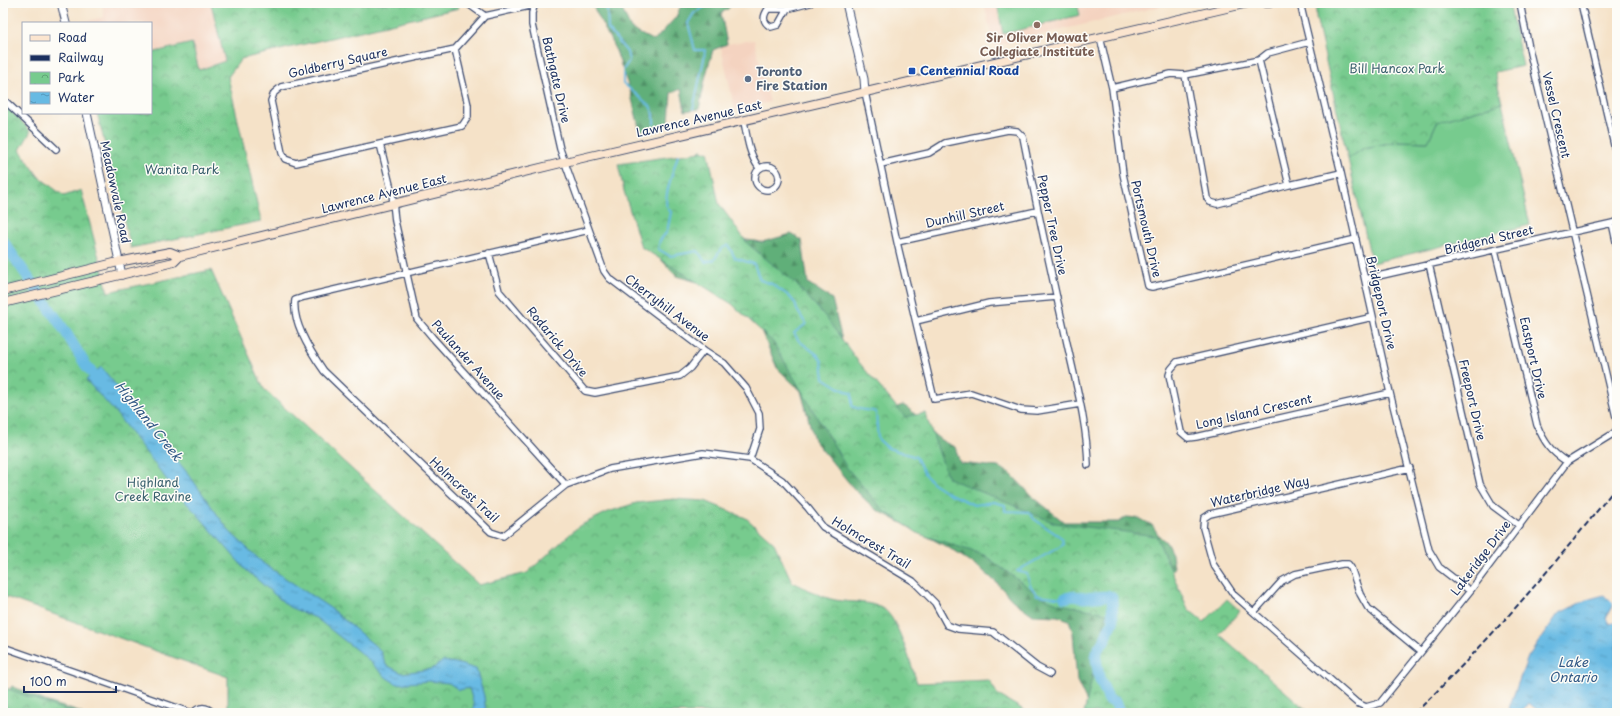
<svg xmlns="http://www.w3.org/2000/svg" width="1620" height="716" font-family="'Playpen Sans',sans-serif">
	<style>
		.built { fill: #f4d3c0 }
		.grass { fill: #77cb8e; stroke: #497d76 }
		.forest { fill: url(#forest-firs); stroke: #3e6f6c }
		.park { fill: url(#park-crowns); stroke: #497d76 }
		.water { fill: url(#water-ripples); stroke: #4174a0 }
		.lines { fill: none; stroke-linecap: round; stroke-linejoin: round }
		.stream { stroke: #67bae3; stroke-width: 2 }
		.river { stroke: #67bae3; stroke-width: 11 }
		.minor-casing { stroke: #3c4a6e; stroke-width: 8 }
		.tertiary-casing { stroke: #3c4a6e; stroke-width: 9 }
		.secondary-casing { stroke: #3c4a6e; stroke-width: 10 }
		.minor { stroke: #fff; stroke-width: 5.5 }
		.tertiary { stroke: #fff; stroke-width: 7 }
		.secondary { stroke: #fbe5cf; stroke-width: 8 }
		.rail { stroke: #1b2f5e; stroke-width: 2; stroke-dasharray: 6 3; stroke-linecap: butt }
		.education-dot { fill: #8d6e63; stroke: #fdfcf7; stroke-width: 1.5 }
		.transit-dot { fill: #1a4fb4; stroke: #fdfcf7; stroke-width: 1.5 }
		.service-dot { fill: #5c6f8a; stroke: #fdfcf7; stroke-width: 1.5 }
		.labels { text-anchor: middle; stroke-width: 3; stroke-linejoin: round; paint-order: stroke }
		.education-label { font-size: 12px; font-weight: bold; fill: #785e54; stroke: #fdfcf7 }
		.street-label { font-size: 12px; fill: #1b2f5e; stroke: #fdfcf7 }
		.park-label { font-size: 12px; fill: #375e6c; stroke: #fdfcf7 }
		.transit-label { font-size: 12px; font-weight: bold; fill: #164399; stroke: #fdfcf7; text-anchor: start }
		.service-label { font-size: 12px; font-weight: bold; fill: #4e5e75; stroke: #fdfcf7; text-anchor: start }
		.water-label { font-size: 13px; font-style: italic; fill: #325986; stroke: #fdfcf7 }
	</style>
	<defs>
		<pattern id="forest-firs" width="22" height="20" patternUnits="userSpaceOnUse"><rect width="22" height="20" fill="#61af79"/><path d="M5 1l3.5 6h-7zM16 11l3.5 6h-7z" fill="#4f8f66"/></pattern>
		<pattern id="park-crowns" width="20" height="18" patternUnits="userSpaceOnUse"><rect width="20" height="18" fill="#77cb8e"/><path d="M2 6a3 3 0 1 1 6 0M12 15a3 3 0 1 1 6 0" fill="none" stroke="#61a577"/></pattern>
		<pattern id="water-ripples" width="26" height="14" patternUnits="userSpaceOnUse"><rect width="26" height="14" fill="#67bae3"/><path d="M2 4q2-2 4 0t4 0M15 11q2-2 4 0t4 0" fill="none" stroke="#5498bb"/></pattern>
	</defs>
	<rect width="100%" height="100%" fill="#fdfcf7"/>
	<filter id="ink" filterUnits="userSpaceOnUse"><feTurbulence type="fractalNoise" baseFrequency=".025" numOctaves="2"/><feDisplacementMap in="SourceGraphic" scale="8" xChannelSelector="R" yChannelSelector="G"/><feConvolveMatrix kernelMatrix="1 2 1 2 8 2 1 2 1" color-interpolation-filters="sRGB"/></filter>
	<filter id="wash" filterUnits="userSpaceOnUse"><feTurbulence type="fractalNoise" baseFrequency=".012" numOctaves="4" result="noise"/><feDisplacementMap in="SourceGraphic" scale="16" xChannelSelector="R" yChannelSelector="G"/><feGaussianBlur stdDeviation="0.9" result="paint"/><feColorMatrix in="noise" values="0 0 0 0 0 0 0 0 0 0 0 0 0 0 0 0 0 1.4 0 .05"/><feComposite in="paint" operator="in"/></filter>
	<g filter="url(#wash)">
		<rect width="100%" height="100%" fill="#f5e2c8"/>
		<path class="built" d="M 102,3 L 211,3 L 225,61 L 199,70 L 192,43 L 151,52 L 151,23 L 79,23 L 104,17 Z
			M 984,3 L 1174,3 L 994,46 Z
			M 754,40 L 770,102 L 735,110 L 721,47 L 727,44 Z"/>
		<path class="grass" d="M 997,3 L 1077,3 L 1080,15 L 1003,34 Z
			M 1502,103 L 1530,225 L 1372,263 L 1348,159 L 1364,148 L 1399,141 L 1428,142 L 1437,122 Z"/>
		<path class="forest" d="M 589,3 L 619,3 L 631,29 L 654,41 L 676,17 L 682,3 L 732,3 L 728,9 L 721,13 L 727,44 L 713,50 L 706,75 L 699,109 L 685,111 L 681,89 L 671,93 L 669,123 L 640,131 L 630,91 L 616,51 L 594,8 Z
			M 702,149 L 711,185 L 711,200 L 732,238 L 762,242 L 791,234 L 802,240 L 808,283 L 832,299 L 845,352 L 891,409 L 903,405 C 917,413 924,426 936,436 C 941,441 948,444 955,447 L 960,463 L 998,467 L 1010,473 L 1032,496 L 1064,522 L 1119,522 L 1126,517 L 1139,518 L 1152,525 L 1160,537 L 1166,542 L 1172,554 L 1174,567 L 1167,577 L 1113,604 L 1089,707 L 1077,681 L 1073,633 L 1069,620 L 1057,616 L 1033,615 L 1012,600 L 998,584 L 981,569 L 949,548 L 875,509 L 854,489 L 814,440 L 801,391 L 777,368 L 750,305 L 736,293 L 676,276 L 649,246 L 685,163 Z
			M 12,686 L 45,701 L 82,713 L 3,713 L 3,698 Z"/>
		<path class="park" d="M 211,3 L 456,3 L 459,8 L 241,59 L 228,77 L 261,221 L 131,248 L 97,113 L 151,113 L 151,53 L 192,43 L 199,70 L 225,61 Z
			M 1321,3 L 1509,3 L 1523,66 L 1495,72 L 1502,103 L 1437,122 L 1428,142 L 1399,141 L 1364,148 L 1348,159 L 1316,17 L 1316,10 Z
			M 3,103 L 31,131 L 20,150 L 39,177 L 64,196 L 81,190 L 108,292 L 211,270 L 264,389 L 479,585 L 527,573 L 579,526 L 608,512 L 636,503 L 674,499 L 705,501 L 746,518 L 774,543 L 792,582 C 806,588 821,597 835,600 C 851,603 871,600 885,610 C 898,620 912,666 917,683 L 989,680 L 998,695 L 1029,713 L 228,713 L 228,677 L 3,596 Z
			M 708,151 L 719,204 L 748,244 L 795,283 L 824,315 L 857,360 L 905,417 L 925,413 L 948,478 L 1055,523 L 1156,536 L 1188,609 L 1204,622 L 1227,599 L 1240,611 L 1219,634 L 1310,713 L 1084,713 L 1107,613 L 1060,604 L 1040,596 L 984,555 L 919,534 L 883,510 L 847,468 L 773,342 L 732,304 L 641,247 L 624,191 L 618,164 Z
			M 3,687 L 52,706 L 75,713 L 3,713 Z"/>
		<path class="water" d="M 101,367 L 189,475 L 229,531 L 264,564 L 330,608 L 380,650 L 386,665 L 402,673 L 432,669 L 443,661 L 456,663 L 476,669 L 484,696 L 486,713 L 472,713 L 474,705 L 469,688 L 459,690 L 449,683 L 429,681 L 397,684 L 387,678 L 364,656 L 316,618 L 289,607 L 245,569 L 199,516 L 177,493 L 115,412 L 86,380 Z
			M 1604,595 L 1613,604 L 1606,618 L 1609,624 L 1617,621 L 1617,713 L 1535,713 L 1537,710 L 1529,703 L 1521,713 L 1510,713 L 1509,711 L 1510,705 L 1528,657 L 1558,614 L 1586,600 Z"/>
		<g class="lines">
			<path class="stream" d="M 603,3 L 607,10 L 608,29 L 627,52 L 629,61 L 623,70 L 623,83 L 650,106 L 654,114 L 654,124
				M 693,109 L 704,59 L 705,50 L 695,50 L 688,23 L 694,13 L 708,5 L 708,3
				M 678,155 C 675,167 663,196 667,207 C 668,209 670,211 671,212 L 667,232 L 660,240 L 658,249 L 670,256 L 698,251 L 705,262 L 714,260 L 721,249 L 728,245 L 735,258 L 754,264 L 760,280 L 772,284 L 789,296 L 795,303 L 797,310 L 806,324 L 794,333 L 799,341 L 818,355 L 822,361 L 824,378 L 838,387 L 852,394 L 852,406 C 860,411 868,409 876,412 L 878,439 L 888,448 L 916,457 L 925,475 L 933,483 L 950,494 L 974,505 L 993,502 L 1005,505 L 1005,511 L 1029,512 L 1034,519 L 1062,538 L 1063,545 L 1017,571 L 1027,574 L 1030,585 L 1037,595 L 1065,598"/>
			<path class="river" d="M 3,241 L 65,331 L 85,364 L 102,385
				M 1065,598 L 1074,596 L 1084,598 L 1108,596 L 1112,597 L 1113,623 L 1108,630 L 1104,642 L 1098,648 L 1096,658 L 1099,677 L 1109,700 L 1115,702 L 1120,713"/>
		</g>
	</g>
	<g filter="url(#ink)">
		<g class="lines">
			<g class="minor-casing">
				<path id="minor" d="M 467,3 L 485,16
					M 535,3 L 532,13 L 532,25 L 560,149 L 604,271 L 609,278 L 704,350 L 724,363 L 746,388 L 759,413 L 760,429 L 750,459
					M 1300,3 L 1341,173 L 1390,393 L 1429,550 L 1439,567 L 1470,591
					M 1520,3 L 1530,53 L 1617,421
					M 1581,3 L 1617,158
					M 787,9 L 778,25 L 771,27 C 762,22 763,16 768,9 L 787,9 L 810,3
					M 1100,37 L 1112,88 L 1123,174 L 1148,286 L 1152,287 L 1356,239
					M 455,49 L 468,105 L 468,117 L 462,126 L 380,144 L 392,193 L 395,221 L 417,319 L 433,338 L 566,485
					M 1259,60 L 1268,53 L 1309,42
					M 1112,88 L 1171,74 L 1185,75
					M 865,92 L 897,242 L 934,399 L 971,393 L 1021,410 L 1037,411 L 1080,404
					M 3,99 L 56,149
					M 744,121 C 747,138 749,154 759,168
					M 380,144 L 296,163 L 285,159 L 282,153 L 271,101 L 274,93 L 281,87 L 455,49 L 485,16 L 534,5
					M 881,164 L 929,153 L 945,143 L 1008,130 L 1017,131 L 1023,137 C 1036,203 1050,268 1065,334 C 1074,377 1087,421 1088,465
					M755 178a12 12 0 1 1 24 0a12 12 0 1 1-24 0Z
					M 1289,185 L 1259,60 L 1185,75 L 1207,198 L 1210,202 L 1217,204 L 1289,185 L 1341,173
					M 1612,223 L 1617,246
					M 589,230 L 304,297 L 295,300 C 292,322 312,354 324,371 L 491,532 L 503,536 L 566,485 L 610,469 L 703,453 L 750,459 L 782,480 L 808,508 L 823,527 L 913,581 L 935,603 L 947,625 L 958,629 L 993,632 L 1037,667 L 1050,674
					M 897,242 L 1037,211
					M 1495,250 L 1537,425 C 1544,442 1551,452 1567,462
					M 489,253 L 499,291 L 585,391 L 595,393 L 680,376 L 690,368 L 704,350
					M 1429,264 L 1480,484 L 1493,506 L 1520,526
					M 1365,279 L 1617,222
					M 1373,317 L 1177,362 L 1171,369 L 1169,375 L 1181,432 L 1188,438 L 1196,437 L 1390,393
					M 916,321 L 989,303 L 1057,297
					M 1410,468 L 1210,514 L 1204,518 L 1203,528 L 1213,564 L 1234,595 L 1357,703 L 1366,707 L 1380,703 L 1421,652 L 1470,591 L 1567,462 L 1611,435 L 1616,431 L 1617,428
					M 1254,612 L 1282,581 L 1295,574 L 1342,564 L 1348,564 L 1351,568 L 1360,594 L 1368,608 L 1421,652
					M 3,647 L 192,713
					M 193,713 C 199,706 207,706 213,713"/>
			</g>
			<g class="tertiary-casing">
				<path id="tertiary" d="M 61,3 L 66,23
					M 846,3 L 864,79 L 865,92
					M 87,113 L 122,275"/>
			</g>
			<g class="secondary-casing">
				<path id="secondary" d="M 1265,3 L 1270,3
					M 3,291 L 118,262 L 170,252 L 180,256
					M 3,303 L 174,262 L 180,256 L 565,162 L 1248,3"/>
			</g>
			<use href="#minor" class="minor"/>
			<use href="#tertiary" class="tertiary"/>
			<use href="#secondary" class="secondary"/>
			<path class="rail" d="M 1415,713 C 1488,642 1554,566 1617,486"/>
		</g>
	</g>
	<circle class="education-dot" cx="1037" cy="25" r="4"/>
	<rect class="transit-dot" x="908" y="67" width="8" height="8" rx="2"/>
	<circle class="service-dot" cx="748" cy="79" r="4"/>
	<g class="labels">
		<g class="education-label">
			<text x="1037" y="42">Sir Oliver Mowat<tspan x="1037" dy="14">Collegiate Institute</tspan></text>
		</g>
		<g class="street-label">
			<text transform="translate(338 63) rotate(-13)" y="4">Goldberry Square</text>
			<text transform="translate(556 80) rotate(77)" y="4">Bathgate Drive</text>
			<text transform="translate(1556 115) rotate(77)" y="4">Vessel Crescent</text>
			<text transform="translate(699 119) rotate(-13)" y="4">Lawrence Avenue East</text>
			<text transform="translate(115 192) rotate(78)" y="4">Meadowvale Road</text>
			<text transform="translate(384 194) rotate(-14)" y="4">Lawrence Avenue East</text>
			<text transform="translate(965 215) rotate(-13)" y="4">Dunhill Street</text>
			<text transform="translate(1052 225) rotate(78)" y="4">Pepper Tree Drive</text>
			<text transform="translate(1146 229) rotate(77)" y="4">Portsmouth Drive</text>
			<text transform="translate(1489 240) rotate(-13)" y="4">Bridgend Street</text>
			<text transform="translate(1381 303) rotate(77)" y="4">Bridgeport Drive</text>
			<text transform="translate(667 308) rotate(37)" y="4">Cherryhill Avenue</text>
			<text transform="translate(557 342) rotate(50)" y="4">Rodarick Drive</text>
			<text transform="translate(1533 358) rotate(77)" y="4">Eastport Drive</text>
			<text transform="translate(468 360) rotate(48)" y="4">Paulander Avenue</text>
			<text transform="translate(1472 400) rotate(77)" y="4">Freeport Drive</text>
			<text transform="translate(1254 412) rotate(-13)" y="4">Long Island Crescent</text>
			<text transform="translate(464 490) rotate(43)" y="4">Holmcrest Trail</text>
			<text transform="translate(1260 492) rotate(-13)" y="4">Waterbridge Way</text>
			<text transform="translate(871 543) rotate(31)" y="4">Holmcrest Trail</text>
			<text transform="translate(1481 558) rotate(-53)" y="4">Lakeridge Drive</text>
		</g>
		<g class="park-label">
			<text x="1397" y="73">Bill Hancox Park</text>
			<text x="182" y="174">Wanita Park</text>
			<text x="153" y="487">Highland<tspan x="153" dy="14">Creek Ravine</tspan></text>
		</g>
		<g class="transit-label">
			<text x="920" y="75">Centennial Road</text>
		</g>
		<g class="service-label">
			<text x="756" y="76">Toronto<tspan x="756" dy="14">Fire Station</tspan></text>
		</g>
		<g class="water-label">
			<text transform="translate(149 421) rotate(51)" y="5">Highland Creek</text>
			<text x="1573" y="667">Lake<tspan x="1573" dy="15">Ontario</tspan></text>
		</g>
	</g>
	<rect width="1620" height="716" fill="none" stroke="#fdfcf7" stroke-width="16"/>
	<rect x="22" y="22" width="130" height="92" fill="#fdfcf7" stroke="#a3aaba"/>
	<rect x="30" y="35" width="20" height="6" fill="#fbe5cf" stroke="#a3aaba"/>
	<text x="58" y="42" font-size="12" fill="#1b2f5e">Road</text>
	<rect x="30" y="55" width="20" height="6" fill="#1b2f5e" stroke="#a3aaba"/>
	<text x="58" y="62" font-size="12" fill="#1b2f5e">Railway</text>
	<rect x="30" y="72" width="20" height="12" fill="url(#park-crowns)" stroke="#a3aaba"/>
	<text x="58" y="82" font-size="12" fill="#1b2f5e">Park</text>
	<rect x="30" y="92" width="20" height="12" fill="url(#water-ripples)" stroke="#a3aaba"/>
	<text x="58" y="102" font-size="12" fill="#1b2f5e">Water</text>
	<path d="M24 686v6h92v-6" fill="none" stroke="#1b2f5e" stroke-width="2"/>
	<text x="30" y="686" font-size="12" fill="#1b2f5e" stroke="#fdfcf7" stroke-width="3" paint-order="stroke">100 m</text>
</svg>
